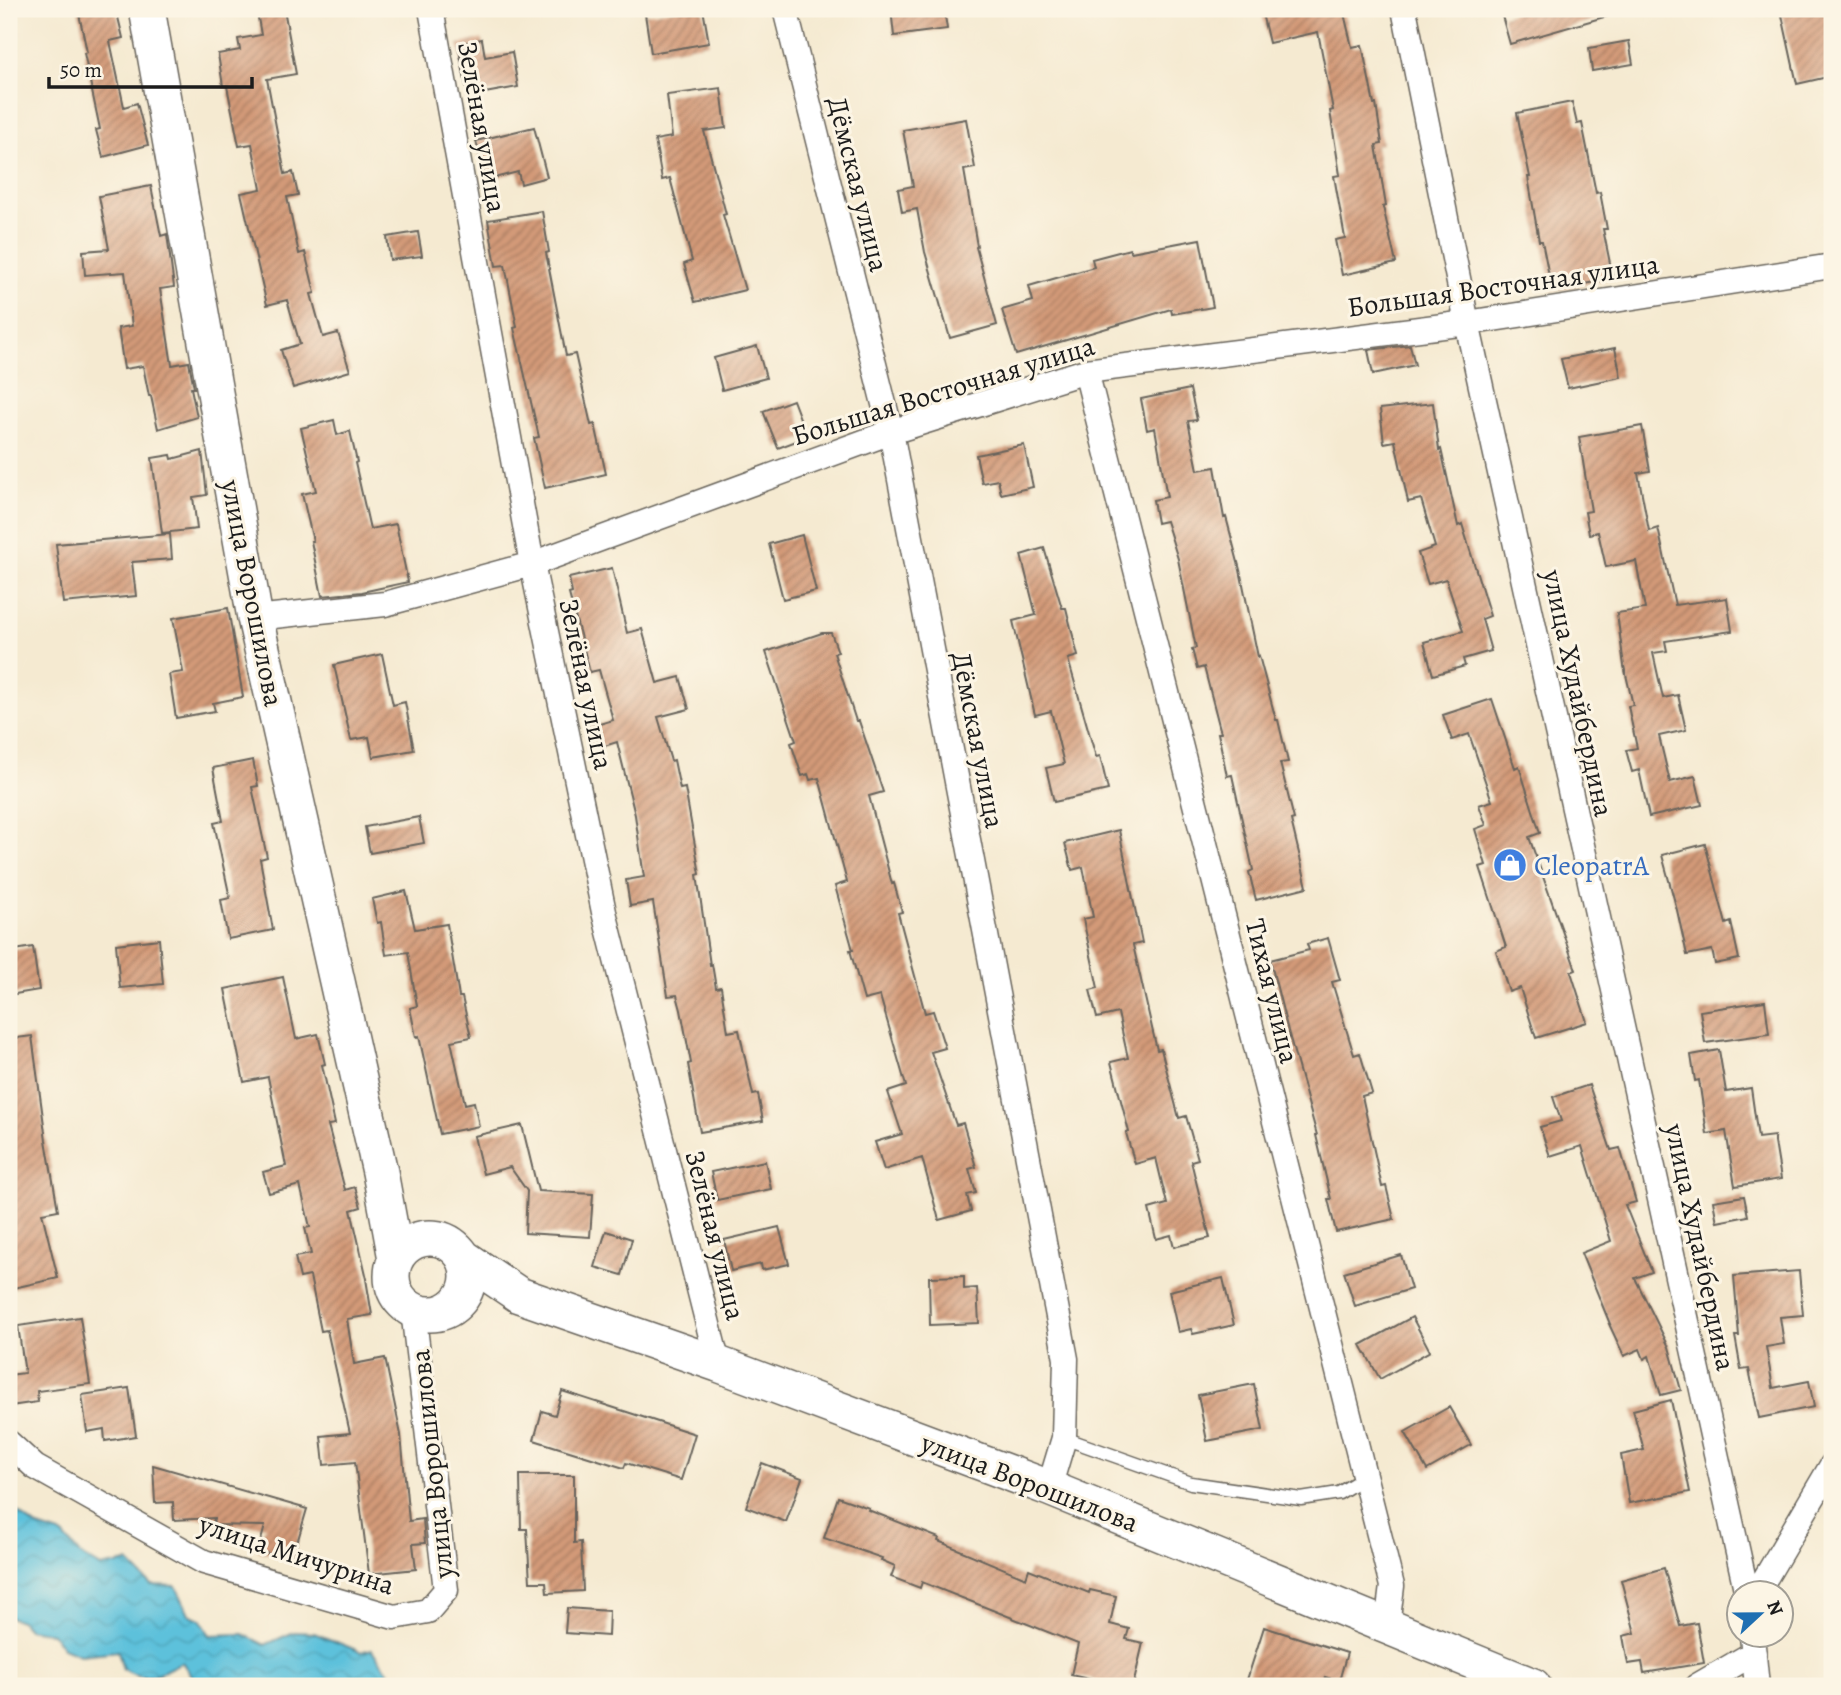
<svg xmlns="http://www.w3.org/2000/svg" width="1841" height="1695" font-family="Alegreya,serif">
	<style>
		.water { fill: url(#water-waves); stroke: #3c6e7c; stroke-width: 2 }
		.building { fill: url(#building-hatch) }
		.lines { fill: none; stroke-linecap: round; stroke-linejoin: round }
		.lane-casing { stroke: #68645b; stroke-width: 15 }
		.street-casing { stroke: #68645b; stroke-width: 27 }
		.secondary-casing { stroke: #68645b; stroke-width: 38 }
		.lane { stroke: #fff; stroke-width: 12 }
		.street { stroke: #fff; stroke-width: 24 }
		.secondary { stroke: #fff; stroke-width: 35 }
		.labels { text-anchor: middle; stroke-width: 6; stroke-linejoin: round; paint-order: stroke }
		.street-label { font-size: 28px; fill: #1c1c1c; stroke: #fcf5e5 }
		.shop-label { font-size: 28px; fill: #366cbe; stroke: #fcf5e5; text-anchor: start }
	</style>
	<defs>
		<pattern id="water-waves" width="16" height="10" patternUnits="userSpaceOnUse" patternTransform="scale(1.75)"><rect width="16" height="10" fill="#5dc1db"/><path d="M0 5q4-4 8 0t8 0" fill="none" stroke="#50a5bb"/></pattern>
		<pattern id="building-hatch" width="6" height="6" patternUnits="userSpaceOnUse" patternTransform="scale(1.75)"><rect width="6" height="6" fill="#d39a78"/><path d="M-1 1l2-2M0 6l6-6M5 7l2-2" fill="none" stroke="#aa7d62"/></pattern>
	</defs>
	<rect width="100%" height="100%" fill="#fcf5e5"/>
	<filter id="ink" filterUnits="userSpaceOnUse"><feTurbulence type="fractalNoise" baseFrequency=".0143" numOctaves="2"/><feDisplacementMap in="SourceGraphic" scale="14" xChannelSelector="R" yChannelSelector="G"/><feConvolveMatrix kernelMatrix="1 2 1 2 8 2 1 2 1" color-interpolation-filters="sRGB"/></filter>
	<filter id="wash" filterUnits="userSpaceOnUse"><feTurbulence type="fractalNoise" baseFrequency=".00686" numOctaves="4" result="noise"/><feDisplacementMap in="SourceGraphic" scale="28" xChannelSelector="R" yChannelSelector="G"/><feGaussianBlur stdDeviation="1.57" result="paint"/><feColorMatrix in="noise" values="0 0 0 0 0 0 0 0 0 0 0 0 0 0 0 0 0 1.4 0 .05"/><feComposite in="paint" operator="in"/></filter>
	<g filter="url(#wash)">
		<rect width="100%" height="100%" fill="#f5ead1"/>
		<path class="water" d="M 16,1511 L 35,1526 L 63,1535 L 79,1554 L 101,1567 L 128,1562 L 151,1585 L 176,1586 L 189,1614 L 200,1619 L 210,1635 L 243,1634 L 265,1645 L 294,1632 L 314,1633 L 361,1652 L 371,1649 L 388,1671 L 392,1686 L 208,1686 L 194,1680 L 182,1662 C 159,1673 148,1684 123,1669 L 118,1651 L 80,1655 L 63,1648 L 52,1633 L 28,1629 L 21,1621 L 9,1617 L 9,1512 Z"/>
		<g id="blocks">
			<path class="building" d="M 78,9 L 116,9 L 123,38 L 110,41 L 124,107 L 137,103 L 148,145 L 103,157 L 96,130 L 100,129 L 84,53 L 87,52 Z
				M 275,9 L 284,9 L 296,74 L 267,79 L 285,174 L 293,172 L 298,195 L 287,197 L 299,254 L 305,252 L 315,293 L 311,294 L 323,337 L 338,333 L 350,371 L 293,388 L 281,350 L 300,344 L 287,300 L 267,305 L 241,193 L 261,189 L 252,144 L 239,146 L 227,86 L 223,86 L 218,54 L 240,50 L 238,39 L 261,35 L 257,12 Z
				M 678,9 L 703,9 L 709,43 L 651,53 L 645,14 Z
				M 891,9 L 944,9 L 947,29 L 894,36 Z
				M 1261,9 L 1343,9 L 1352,47 L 1362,45 L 1374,104 L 1376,104 L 1382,144 L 1376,145 L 1386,206 L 1383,207 L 1396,263 L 1342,275 L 1335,240 L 1345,238 L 1334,176 L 1340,175 L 1330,111 L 1333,110 L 1318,32 L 1269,43 Z
				M 1527,9 L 1610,9 L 1611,15 L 1510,44 L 1502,16 Z
				M 1810,9 L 1828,9 L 1832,28 L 1832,76 L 1797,84 L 1782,15 Z
				M 482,39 L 485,57 L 512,52 L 518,87 L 468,96 L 458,44 Z
				M 1629,41 L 1633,64 L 1592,71 L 1589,48 Z
				M 721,88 L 726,128 L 704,131 L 726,214 L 723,215 L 745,290 L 695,302 L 684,264 L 692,261 L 670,178 L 662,180 L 655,140 L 672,137 L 667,95 Z
				M 1572,102 L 1577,124 L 1582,123 L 1596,193 L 1600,192 L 1607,229 L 1603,229 L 1613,278 L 1552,291 L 1542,241 L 1539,241 L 1528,177 L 1530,177 L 1517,113 Z
				M 966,119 L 975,168 L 964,170 L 977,246 L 976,247 L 997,325 L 950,338 L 925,252 L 917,209 L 902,212 L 898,189 L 913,186 L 903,130 Z
				M 534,127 L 547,177 L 521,184 L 518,172 L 486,180 L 476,141 Z
				M 151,186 L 161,236 L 167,234 L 174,287 L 160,289 L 172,365 L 189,362 L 194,388 L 191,388 L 197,417 L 158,429 L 151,396 L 149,396 L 143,366 L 124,369 L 118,328 L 132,326 L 125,272 L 85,275 L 83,251 L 109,249 L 99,196 Z
				M 542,211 L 549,252 L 546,253 L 566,356 L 575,354 L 591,425 L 595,424 L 606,474 L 545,488 L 534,438 L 539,437 L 514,328 L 517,327 L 505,265 L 496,266 L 488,220 Z
				M 418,232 L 422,256 L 390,260 L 387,237 Z
				M 1200,239 L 1213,307 L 1172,314 L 1171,309 L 1016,355 L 1002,310 L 1033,301 L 1029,286 L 1094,267 L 1092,259 L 1130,249 L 1131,252 Z
				M 1410,345 L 1415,365 L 1373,374 L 1368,350 Z
				M 757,346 L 766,378 L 722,390 L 714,358 Z
				M 1615,348 L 1621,377 L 1568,388 L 1561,359 Z
				M 1190,389 L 1197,420 L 1188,421 L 1198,470 L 1215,467 L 1224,518 L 1226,517 L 1240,570 L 1258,657 L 1259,656 L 1276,720 L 1278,720 L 1288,762 L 1280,763 L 1294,819 L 1291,820 L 1307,887 L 1256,900 L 1249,872 L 1253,870 L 1232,775 L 1227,776 L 1218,733 L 1221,733 L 1204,667 L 1197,669 L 1192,649 L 1196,648 L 1178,559 L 1166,521 L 1157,523 L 1153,500 L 1167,497 L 1155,428 L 1147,430 L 1141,399 Z
				M 793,400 L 807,437 L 778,448 L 763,411 Z
				M 1433,403 L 1439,450 L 1441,449 L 1458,526 L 1462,524 L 1490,616 L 1482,619 L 1491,651 L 1463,659 L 1465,666 L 1433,675 L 1424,642 L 1463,631 L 1446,579 L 1428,584 L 1418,553 L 1435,547 L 1421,499 L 1408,502 L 1395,441 L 1384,443 L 1380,409 Z
				M 334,420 L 337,435 L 350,431 L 357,462 L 355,463 L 370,529 L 396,524 L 408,582 L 362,592 L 322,596 L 311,541 L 313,541 L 302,494 L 316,491 L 301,428 Z
				M 1642,426 L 1650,471 L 1638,473 L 1649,531 L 1658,528 L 1675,605 L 1727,598 L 1732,631 L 1665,641 L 1667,651 L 1653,653 L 1663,698 L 1678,695 L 1686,730 L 1659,736 L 1670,782 L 1695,776 L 1702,805 L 1649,817 L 1639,770 L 1632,772 L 1626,750 L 1637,748 L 1628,706 L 1633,705 L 1624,666 L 1617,613 L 1645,609 L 1636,561 L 1606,567 L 1598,532 L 1589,534 L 1585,512 L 1591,511 L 1579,437 Z
				M 1024,445 L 1033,487 L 1001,494 L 998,480 L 982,483 L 976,455 Z
				M 202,451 L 207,495 L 193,497 L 197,529 L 162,533 L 152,458 L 171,455 L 172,459 Z
				M 170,534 L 172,559 L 132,562 L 136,596 L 63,603 L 56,544 Z
				M 802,535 L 816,591 L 783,599 L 769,544 Z
				M 1044,548 L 1062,608 L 1066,608 L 1078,656 L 1068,659 L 1096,757 L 1100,756 L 1108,790 L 1054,802 L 1046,768 L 1064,764 L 1051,711 L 1035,715 L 1013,621 L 1036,615 L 1021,555 Z
				M 612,568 L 627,633 L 642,629 L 657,683 L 680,677 L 689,709 L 658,717 L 671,761 L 674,760 L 680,789 L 685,788 L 700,874 L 697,875 L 710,965 L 712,964 L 716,988 L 721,987 L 728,1032 L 739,1030 L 753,1095 L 758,1094 L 763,1121 L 700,1132 L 688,1064 L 691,1063 L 681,1010 L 677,995 L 668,996 L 653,902 L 630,906 L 626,880 L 644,877 L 635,815 L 617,742 L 592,750 L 586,728 L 613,720 L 599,670 L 590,672 L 569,594 L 572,593 L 569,578 Z
				M 228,608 L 243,697 L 213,703 L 215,711 L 176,718 L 169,674 L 183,672 L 173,618 Z
				M 822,633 L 831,633 L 838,652 L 834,653 L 856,721 L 859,721 L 883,792 L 869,796 L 892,884 L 894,883 L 902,912 L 898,913 L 925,1013 L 933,1011 L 945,1048 L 931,1052 L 956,1125 L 963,1123 L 976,1167 L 969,1169 L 976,1193 L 967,1195 L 971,1211 L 939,1220 L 922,1158 L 884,1170 L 875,1142 L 902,1134 L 888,1092 L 906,1086 L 880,996 L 864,1000 L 850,950 L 853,950 L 835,886 L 847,882 L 819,778 L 810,780 L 808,774 L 802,776 L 791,743 L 796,741 L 766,652 Z
				M 382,654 L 393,705 L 405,702 L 414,750 L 373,757 L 369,737 L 351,740 L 334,665 Z
				M 1492,699 L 1515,768 L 1519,766 L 1540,833 L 1529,837 L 1576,970 L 1571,972 L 1587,1022 L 1536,1038 L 1520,988 L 1509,992 L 1496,951 L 1506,947 L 1480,867 L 1486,865 L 1475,829 L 1486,825 L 1479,805 L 1492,801 L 1469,734 L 1452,740 L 1443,715 Z
				M 253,760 L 258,786 L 252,787 L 267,857 L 260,859 L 273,930 L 228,939 L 221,900 L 230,898 L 214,823 L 223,821 L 213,768 Z
				M 419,817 L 424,843 L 370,853 L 365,827 Z
				M 1119,830 L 1142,943 L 1133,945 L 1157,1050 L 1161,1049 L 1179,1118 L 1186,1116 L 1198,1159 L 1191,1161 L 1210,1238 L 1174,1247 L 1171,1235 L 1156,1239 L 1149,1209 L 1167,1204 L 1156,1158 L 1135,1164 L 1126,1133 L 1129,1132 L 1111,1062 L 1128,1058 L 1118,1013 L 1097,1018 L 1090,990 L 1098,988 L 1083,919 L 1093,917 L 1083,867 L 1072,870 L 1065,843 Z
				M 1705,844 L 1726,924 L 1731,922 L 1739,959 L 1715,964 L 1712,950 L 1687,955 L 1677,910 L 1662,855 Z
				M 406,891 L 415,929 L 447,924 L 459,997 L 462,997 L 471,1037 L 451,1041 L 465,1104 L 474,1102 L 479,1126 L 440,1134 L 419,1036 L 416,1037 L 410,1008 L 417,1006 L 408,952 L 386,955 L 381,922 L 377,923 L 372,899 Z
				M 1328,938 L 1340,980 L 1332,982 L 1354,1055 L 1360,1053 L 1372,1093 L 1362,1096 L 1382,1187 L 1386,1186 L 1394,1219 L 1336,1232 L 1328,1199 L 1331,1199 L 1316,1135 L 1317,1135 L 1288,1031 L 1270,960 L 1309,950 L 1307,944 Z
				M 159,939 L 163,984 L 120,988 L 116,944 Z
				M 33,947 L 39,990 L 9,995 L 9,951 Z
				M 283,977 L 296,1039 L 318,1034 L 325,1064 L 322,1065 L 335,1124 L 328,1125 L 345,1190 L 355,1187 L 361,1207 L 351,1210 L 367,1279 L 366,1279 L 372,1315 L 347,1319 L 354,1364 L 385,1358 L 401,1435 L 409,1521 L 423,1519 L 425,1543 L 413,1544 L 416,1569 L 369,1574 L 355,1462 L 324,1465 L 321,1436 L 350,1433 L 327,1330 L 321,1331 L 310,1276 L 300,1278 L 295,1257 L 311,1254 L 305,1228 L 310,1227 L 300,1185 L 269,1193 L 263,1172 L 286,1166 L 268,1077 L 244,1082 L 225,989 Z
				M 1765,1001 L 1769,1034 L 1705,1043 L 1700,1011 Z
				M 32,1036 L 46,1140 L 58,1210 L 42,1213 L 58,1278 L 9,1289 L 9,1039 Z
				M 1719,1050 L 1726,1092 L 1751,1088 L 1758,1138 L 1774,1136 L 1781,1179 L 1735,1186 L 1726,1131 L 1707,1134 L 1699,1080 L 1695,1081 L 1691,1055 Z
				M 1589,1085 L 1611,1150 L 1620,1148 L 1636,1202 L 1625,1205 L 1652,1272 L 1635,1278 L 1669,1347 L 1681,1390 L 1661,1395 L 1649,1356 L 1644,1359 L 1640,1349 L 1624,1356 L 1609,1324 L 1610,1324 L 1581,1253 L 1611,1241 L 1582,1146 L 1550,1156 L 1540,1127 L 1561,1121 L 1553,1097 Z
				M 522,1125 L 538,1191 L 593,1194 L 590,1237 L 525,1233 L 527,1191 L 510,1167 L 483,1174 L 474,1136 Z
				M 765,1161 L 771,1189 L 717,1200 L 711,1172 Z
				M 1744,1196 L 1748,1216 L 1717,1222 L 1713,1201 Z
				M 779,1227 L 789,1264 L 762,1270 L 761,1264 L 731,1271 L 724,1240 Z
				M 606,1231 L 632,1239 L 622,1275 L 595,1267 Z
				M 1401,1255 L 1411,1289 L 1355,1306 L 1344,1272 Z
				M 1799,1271 L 1803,1315 L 1780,1317 L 1784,1344 L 1766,1347 L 1773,1388 L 1809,1381 L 1814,1407 L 1759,1418 L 1749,1369 L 1741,1370 L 1735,1336 L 1739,1336 L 1734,1276 Z
				M 964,1276 L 964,1289 L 977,1288 L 979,1323 L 930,1325 L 929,1277 Z
				M 1223,1278 L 1234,1325 L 1193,1334 L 1191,1329 L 1178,1332 L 1169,1291 Z
				M 80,1317 L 90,1384 L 37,1391 L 38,1402 L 10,1406 L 9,1375 L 25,1373 L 18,1326 Z
				M 1412,1317 L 1430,1351 L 1380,1379 L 1361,1345 Z
				M 1254,1384 L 1263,1430 L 1207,1441 L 1198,1395 Z
				M 129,1388 L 136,1436 L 105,1441 L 104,1429 L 87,1432 L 82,1395 Z
				M 562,1391 L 695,1434 L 681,1480 L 626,1463 L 624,1468 L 534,1440 L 542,1411 L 555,1415 Z
				M 1671,1400 L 1690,1492 L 1629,1503 L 1621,1455 L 1644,1450 L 1633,1410 Z
				M 1449,1407 L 1471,1445 L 1427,1470 L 1405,1432 Z
				M 762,1463 L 802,1478 L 786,1522 L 746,1507 Z
				M 153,1465 L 307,1509 L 292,1560 L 258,1551 L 265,1526 L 213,1525 L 214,1518 L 174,1520 L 173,1502 L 155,1503 Z
				M 520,1475 L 574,1475 L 574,1543 L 581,1542 L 583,1591 L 547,1593 L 546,1582 L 530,1582 L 527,1529 L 521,1529 Z
				M 838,1497 L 869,1508 L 868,1510 L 939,1538 L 938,1541 L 1026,1578 L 1029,1569 L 1089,1593 L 1090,1590 L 1116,1596 L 1110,1624 L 1129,1629 L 1126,1639 L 1143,1643 L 1133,1686 L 1119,1686 L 1071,1675 L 1078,1644 L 922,1582 L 920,1588 L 891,1577 L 895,1566 L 881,1560 L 882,1558 L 824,1538 Z
				M 1664,1568 L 1680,1626 L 1697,1623 L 1704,1663 L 1644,1673 L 1642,1662 L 1628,1664 L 1623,1636 L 1635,1633 L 1621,1580 Z
				M 567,1608 L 609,1611 L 608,1636 L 565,1633 Z
				M 1264,1627 L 1347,1653 L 1339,1681 L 1325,1677 L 1322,1686 L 1245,1686 Z"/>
		</g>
	</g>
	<g filter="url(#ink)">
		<use href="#blocks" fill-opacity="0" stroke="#68645b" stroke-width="2"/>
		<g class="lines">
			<g class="lane-casing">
				<path id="lane" d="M 1064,1438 L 1191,1483 L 1301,1499 L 1339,1493 L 1365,1477"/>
			</g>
			<g class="street-casing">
				<path id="street" d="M 431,9 L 532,564 L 604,912 L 718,1364
					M 785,9 L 891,432 L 1066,1359 L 1064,1438 L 1049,1488
					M 1404,9 L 1467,323 L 1747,1594
					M 1086,371 L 1392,1586 L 1387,1626
					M 255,618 L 385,604 L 532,564 L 891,432 L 1086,371 L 1467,323 L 1832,266
					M 9,1443 L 35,1467 L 204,1562 L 394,1617 L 428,1611 L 446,1590 L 413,1310
					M 1756,1594 L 1832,1465
					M 1752,1636 L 1757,1686
					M 1697,1686 L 1754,1653"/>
			</g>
			<g class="secondary-casing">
				<path id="secondary" d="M 147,9 L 255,618 L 380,1172 L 396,1259
					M392 1276a38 38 0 1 1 76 0a38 38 0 1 1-76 0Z
					M 463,1257 L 519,1295 L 718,1364 L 1049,1488 L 1533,1686"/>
			</g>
			<use href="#lane" class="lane"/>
			<use href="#street" class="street"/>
			<use href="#secondary" class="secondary"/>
		</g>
	</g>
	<defs>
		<g id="shop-disc" transform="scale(1.75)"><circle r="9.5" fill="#3f7fe0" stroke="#fcf5e5"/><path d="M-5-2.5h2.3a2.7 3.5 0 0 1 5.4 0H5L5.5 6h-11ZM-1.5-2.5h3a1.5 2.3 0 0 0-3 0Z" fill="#fff"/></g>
	</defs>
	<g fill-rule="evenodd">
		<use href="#shop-disc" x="1510" y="865"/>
	</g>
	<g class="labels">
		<g class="street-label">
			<text transform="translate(483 127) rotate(80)" y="10">Зелёная улица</text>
			<text transform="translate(859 184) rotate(76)" y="10">Дёмская улица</text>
			<text transform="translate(1503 285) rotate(-8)" y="10">Большая Восточная улица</text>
			<text transform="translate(943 390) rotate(-17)" y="10">Большая Восточная улица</text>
			<text transform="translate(253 593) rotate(79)" y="10">улица Ворошилова</text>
			<text transform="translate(587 684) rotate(78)" y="10">Зелёная улица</text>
			<text transform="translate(1579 693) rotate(78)" y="10">улица Худайбердина</text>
			<text transform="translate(979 740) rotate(79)" y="10">Дёмская улица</text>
			<text transform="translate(1273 991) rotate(76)" y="10">Тихая улица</text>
			<text transform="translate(716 1235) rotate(76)" y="10">Зелёная улица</text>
			<text transform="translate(1701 1247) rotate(78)" y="10">улица Худайбердина</text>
			<text transform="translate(431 1464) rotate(-96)" y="10">улица Ворошилова</text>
			<text transform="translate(1030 1482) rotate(21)" y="10">улица Ворошилова</text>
			<text transform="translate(297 1554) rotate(18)" y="10">улица Мичурина</text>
		</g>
		<g class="shop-label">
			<text x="1534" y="875">CleopatrA</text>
		</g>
	</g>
	<rect width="1841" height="1695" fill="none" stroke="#fcf5e5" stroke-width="35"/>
	<g transform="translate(1760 1614) rotate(68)"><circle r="33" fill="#fcf5e5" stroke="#a29e95" stroke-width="2"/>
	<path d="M0-5L12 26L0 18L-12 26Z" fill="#1f6fb2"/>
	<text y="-10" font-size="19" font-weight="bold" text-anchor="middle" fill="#1c1c1c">N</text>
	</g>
	<path d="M49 77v10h203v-10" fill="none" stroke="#1c1c1c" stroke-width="3.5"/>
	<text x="60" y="77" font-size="21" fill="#1c1c1c" stroke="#fcf5e5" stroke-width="5" paint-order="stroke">50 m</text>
</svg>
